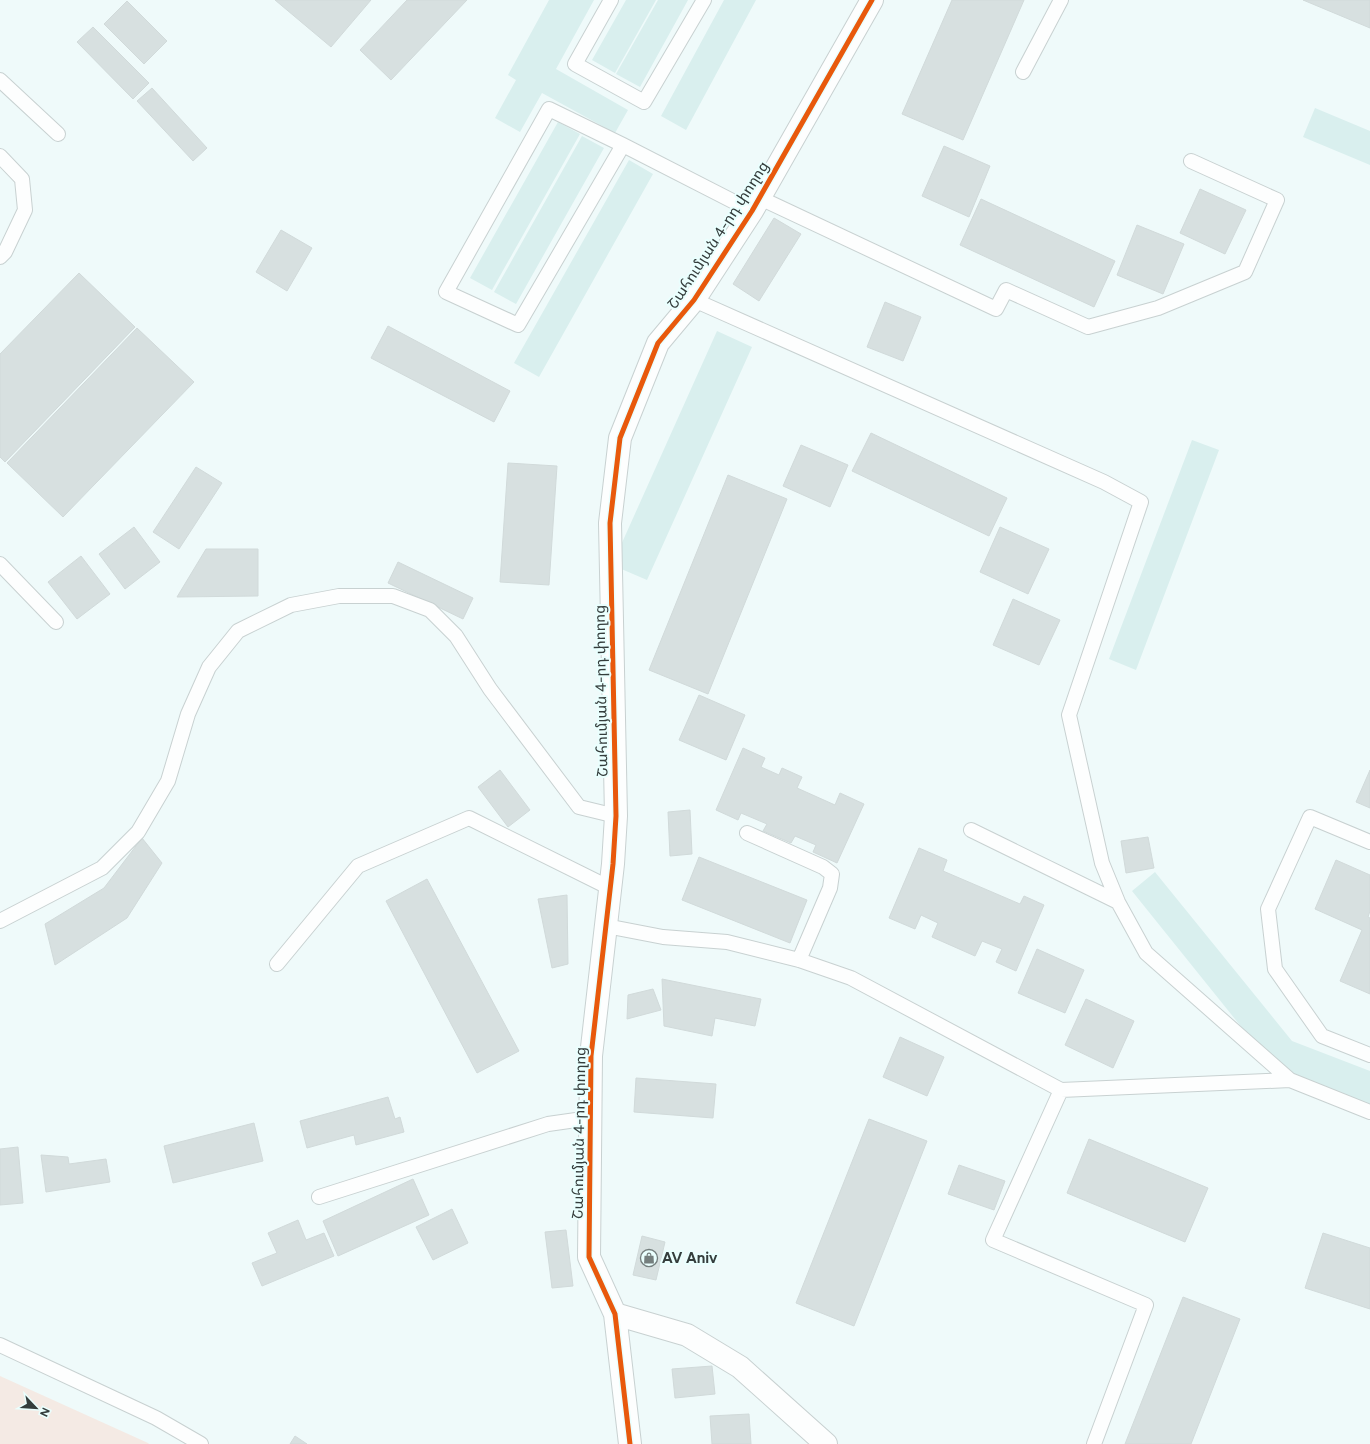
<svg xmlns="http://www.w3.org/2000/svg" width="1370" height="1444" font-family="Figtree,'Noto Sans Armenian',sans-serif">
	<style>
		.built { fill: #d9efee }
		.green { fill: #f4eae4 }
		.building { fill: #d7e0e0; stroke: #d1dada }
		.lines { fill: none; stroke-linecap: round; stroke-linejoin: round }
		.service-casing { stroke: #c8d1d1; stroke-width: 16 }
		.minor-casing { stroke: #c8d1d1; stroke-width: 24 }
		.service { stroke: #fdfefe; stroke-width: 14 }
		.minor { stroke: #fdfefe; stroke-width: 22 }
		.cycleway-casing { stroke: #eafffe; stroke-width: 8 }
		.cycleway { stroke: #e8590c; stroke-width: 5 }
		.labels { text-anchor: middle; stroke-width: 4; stroke-linejoin: round; paint-order: stroke }
		.street-label { font-size: 15px; fill: #343d3c; stroke: #eafffe }
		.poi-label { font-size: 15px; font-weight: bold; fill: #343d3c; stroke: #eafffe; text-anchor: start }
	</style>
	<rect width="100%" height="100%" fill="#effafa"/>
	<path class="built" d="M 549,0 L 594,0 L 556,69 L 628,110 L 615,133 L 542,93 L 520,132 L 495,118 L 516,80 L 508,75 Z
		M 626,0 L 656,0 L 615,73 L 592,60 Z
		M 658,0 L 688,0 L 640,87 L 616,74 Z
		M 724,0 L 756,0 L 686,130 L 661,116 Z
		M 1315,108 L 1370,131 L 1370,165 L 1303,137 Z
		M 558,122 L 580,134 L 492,290 L 470,278 Z
		M 582,136 L 604,148 L 516,304 L 494,292 Z
		M 629,160 L 653,174 L 539,377 L 514,363 Z
		M 717,331 L 752,347 L 647,580 L 612,565 Z
		M 1192,440 L 1219,450 L 1136,670 L 1109,659 Z
		M 1155,872 L 1292,1041 L 1370,1071 L 1370,1108 L 1280,1075 L 1132,891 Z"/>
	<path class="green" d="M 0,1376 L 148,1443 L 149,1444 L 0,1444 Z"/>
	<path class="building" d="M 275,0 L 371,0 L 331,47 Z
		M 407,0 L 467,0 L 391,80 L 360,50 Z
		M 952,0 L 1024,0 L 963,140 L 902,114 Z
		M 1303,0 L 1370,0 L 1370,28 Z
		M 127,1 L 167,41 L 144,64 L 104,24 Z
		M 93,27 L 149,83 L 133,99 L 77,42 Z
		M 152,88 L 207,148 L 193,161 L 137,101 Z
		M 944,146 L 990,166 L 969,217 L 922,196 Z
		M 1200,189 L 1246,210 L 1225,254 L 1180,233 Z
		M 981,199 L 1115,261 L 1094,307 L 960,245 Z
		M 774,218 L 801,234 L 759,301 L 733,284 Z
		M 1137,225 L 1184,244 L 1163,294 L 1117,275 Z
		M 281,230 L 312,248 L 287,291 L 256,272 Z
		M 79,273 L 135,327 L 5,462 L 0,457 L 0,354 Z
		M 885,302 L 921,317 L 903,361 L 867,347 Z
		M 388,326 L 510,391 L 494,422 L 371,358 Z
		M 137,328 L 194,382 L 63,517 L 7,463 Z
		M 871,433 L 1007,498 L 989,536 L 852,471 Z
		M 801,445 L 848,465 L 830,507 L 783,486 Z
		M 508,463 L 557,466 L 549,585 L 500,582 Z
		M 196,467 L 222,483 L 179,549 L 153,532 Z
		M 728,475 L 787,499 L 708,694 L 649,670 Z
		M 134,527 L 160,562 L 125,589 L 99,554 Z
		M 1000,527 L 1049,549 L 1028,594 L 980,572 Z
		M 206,549 L 258,549 L 258,596 L 177,597 Z
		M 81,556 L 110,594 L 77,619 L 48,582 Z
		M 398,562 L 473,598 L 463,619 L 388,583 Z
		M 1013,599 L 1060,620 L 1039,665 L 993,645 Z
		M 699,695 L 745,715 L 726,760 L 679,740 Z
		M 743,748 L 765,758 L 761,767 L 779,775 L 782,768 L 802,777 L 797,788 L 835,805 L 840,793 L 864,804 L 837,863 L 813,852 L 816,845 L 795,836 L 791,843 L 763,831 L 767,824 L 741,813 L 738,820 L 716,810 Z
		M 500,770 L 530,810 L 508,827 L 478,787 Z
		M 1370,770 L 1370,808 L 1356,802 Z
		M 690,810 L 692,854 L 670,856 L 668,812 Z
		M 1148,837 L 1154,868 L 1126,873 L 1121,841 Z
		M 142,838 L 162,863 L 127,918 L 55,965 L 45,924 L 104,888 Z
		M 919,848 L 947,860 L 943,871 L 1020,904 L 1024,896 L 1044,905 L 1016,971 L 996,962 L 1002,949 L 982,941 L 975,956 L 932,937 L 938,923 L 921,915 L 915,929 L 889,918 Z
		M 699,857 L 807,900 L 790,943 L 682,900 Z
		M 1336,860 L 1370,875 L 1370,911 L 1368,917 L 1370,918 L 1370,994 L 1340,981 L 1362,930 L 1315,909 Z
		M 427,879 L 519,1051 L 477,1073 L 386,901 Z
		M 567,895 L 568,964 L 552,968 L 538,899 Z
		M 1037,949 L 1084,970 L 1065,1013 L 1018,993 Z
		M 662,979 L 761,999 L 755,1026 L 715,1018 L 712,1036 L 664,1026 Z
		M 653,989 L 661,1010 L 627,1019 L 628,995 Z
		M 1086,999 L 1134,1021 L 1113,1068 L 1065,1045 Z
		M 900,1037 L 944,1057 L 927,1096 L 883,1077 Z
		M 636,1078 L 716,1084 L 713,1118 L 634,1112 Z
		M 388,1097 L 395,1119 L 400,1117 L 404,1132 L 356,1145 L 354,1135 L 307,1148 L 300,1121 Z
		M 869,1119 L 927,1141 L 854,1326 L 796,1303 Z
		M 254,1123 L 263,1161 L 173,1183 L 164,1146 Z
		M 1089,1139 L 1208,1188 L 1185,1242 L 1067,1193 Z
		M 18,1147 L 23,1203 L 0,1205 L 0,1149 Z
		M 41,1155 L 68,1157 L 69,1164 L 106,1159 L 110,1182 L 46,1192 Z
		M 959,1165 L 1005,1181 L 994,1210 L 948,1194 Z
		M 413,1179 L 429,1215 L 338,1256 L 323,1221 Z
		M 452,1209 L 468,1243 L 433,1260 L 416,1227 Z
		M 298,1220 L 306,1240 L 324,1233 L 334,1256 L 262,1286 L 252,1263 L 277,1253 L 268,1233 Z
		M 566,1230 L 573,1286 L 552,1288 L 545,1232 Z
		M 1323,1233 L 1370,1248 L 1370,1309 L 1305,1288 Z
		M 642,1236 L 665,1242 L 656,1280 L 633,1275 Z
		M 1183,1297 L 1240,1319 L 1191,1444 L 1125,1444 Z
		M 712,1366 L 715,1394 L 675,1398 L 672,1369 Z
		M 749,1414 L 751,1444 L 712,1444 L 710,1416 Z
		M 295,1436 L 307,1444 L 290,1444 Z"/>
	<g class="lines">
		<g class="service-casing">
			<path id="service" d="M 611,0 L 575,64 L 644,102 L 704,0
				M 1023,72 L 1061,0
				M 0,80 L 58,134
				M 623,145 L 518,325 L 446,292 L 549,109 L 623,145 L 752,211
				M 0,156 L 22,179 L 25,210 L 5,252 L 0,257
				M 760,198 L 996,309 L 1006,290 L 1088,327 L 1158,308 L 1245,272 L 1277,200 L 1191,161
				M 694,300 L 1104,482 L 1141,502 L 1069,715 L 1102,863 L 1118,902 L 1146,953 L 1290,1080 L 1370,1112
				M 0,564 L 56,622
				M 971,830 L 1118,902
				M 747,833 L 823,867 L 832,874 L 830,888 L 799,960
				M 1370,842 L 1310,817 L 1268,909 L 1275,969 L 1322,1036 L 1370,1055
				M 0,921 L 102,868 L 138,832 L 168,781 L 188,714 L 209,667 L 238,631 L 291,605 L 339,596 L 393,596 L 430,610 L 456,636 L 490,689 L 579,807 L 616,816
				M 606,926 L 663,937 L 727,942 L 799,960 L 851,978 L 1061,1090 L 1290,1080
				M 277,964 L 358,866 L 469,818 L 610,888
				M 1061,1090 L 993,1240 L 1146,1305 L 1094,1444
				M 319,1197 L 548,1124 L 590,1118
				M 0,1345 L 156,1418 L 201,1444"/>
		</g>
		<g class="minor-casing">
			<path id="minor" d="M 615,1314 L 687,1335 L 740,1367 L 826,1444
				M 630,1444 L 615,1314 L 589,1257 L 591,1056 L 613,864 L 616,816 L 610,523 L 620,438 L 658,343 L 694,300 L 752,211 L 872,0"/>
		</g>
		<use href="#service" class="service"/>
		<use href="#minor" class="minor"/>
		<g class="cycleway-casing">
			<path id="cycleway" d="M 630,1444 L 615,1314 L 589,1257 L 591,1056 L 613,864 L 616,816 L 610,523 L 620,438 L 658,343 L 694,300 L 752,211 L 872,0"/>
		</g>
		<use href="#cycleway" class="cycleway"/>
	</g>
	<defs>
		<g id="shop-ring" transform="scale(0.9)"><circle r="9.5" fill="#eafffe" stroke="#757f7e" stroke-width="1.5"/><path d="M-5-2.5h2.3a2.7 3.5 0 0 1 5.4 0H5L5.5 6h-11ZM-1.5-2.5h3a1.5 2.3 0 0 0-3 0Z" fill="#757f7e"/></g>
	</defs>
	<g fill-rule="evenodd">
		<use href="#shop-ring" x="649" y="1258"/>
	</g>
	<g class="labels">
		<g class="street-label">
			<text transform="translate(718 235) rotate(-57)" y="5">Շահումյան 4-րդ փողոց</text>
			<text transform="translate(601 691) rotate(-91)" y="5">Շահումյան 4-րդ փողոց</text>
			<text transform="translate(579 1133) rotate(-89)" y="5">Շահումյան 4-րդ փողոց</text>
		</g>
		<g class="poi-label">
			<text x="662" y="1263">AV Aniv</text>
		</g>
	</g>
	<g transform="translate(36 1408) rotate(115)" stroke="#eafffe" stroke-width="3" paint-order="stroke">
	<path d="M0-3L7 15L0 10L-7 15Z" fill="#343d3c"/>
	<text y="-6" font-size="11" font-weight="bold" text-anchor="middle" fill="#343d3c">N</text>
	</g>
</svg>
